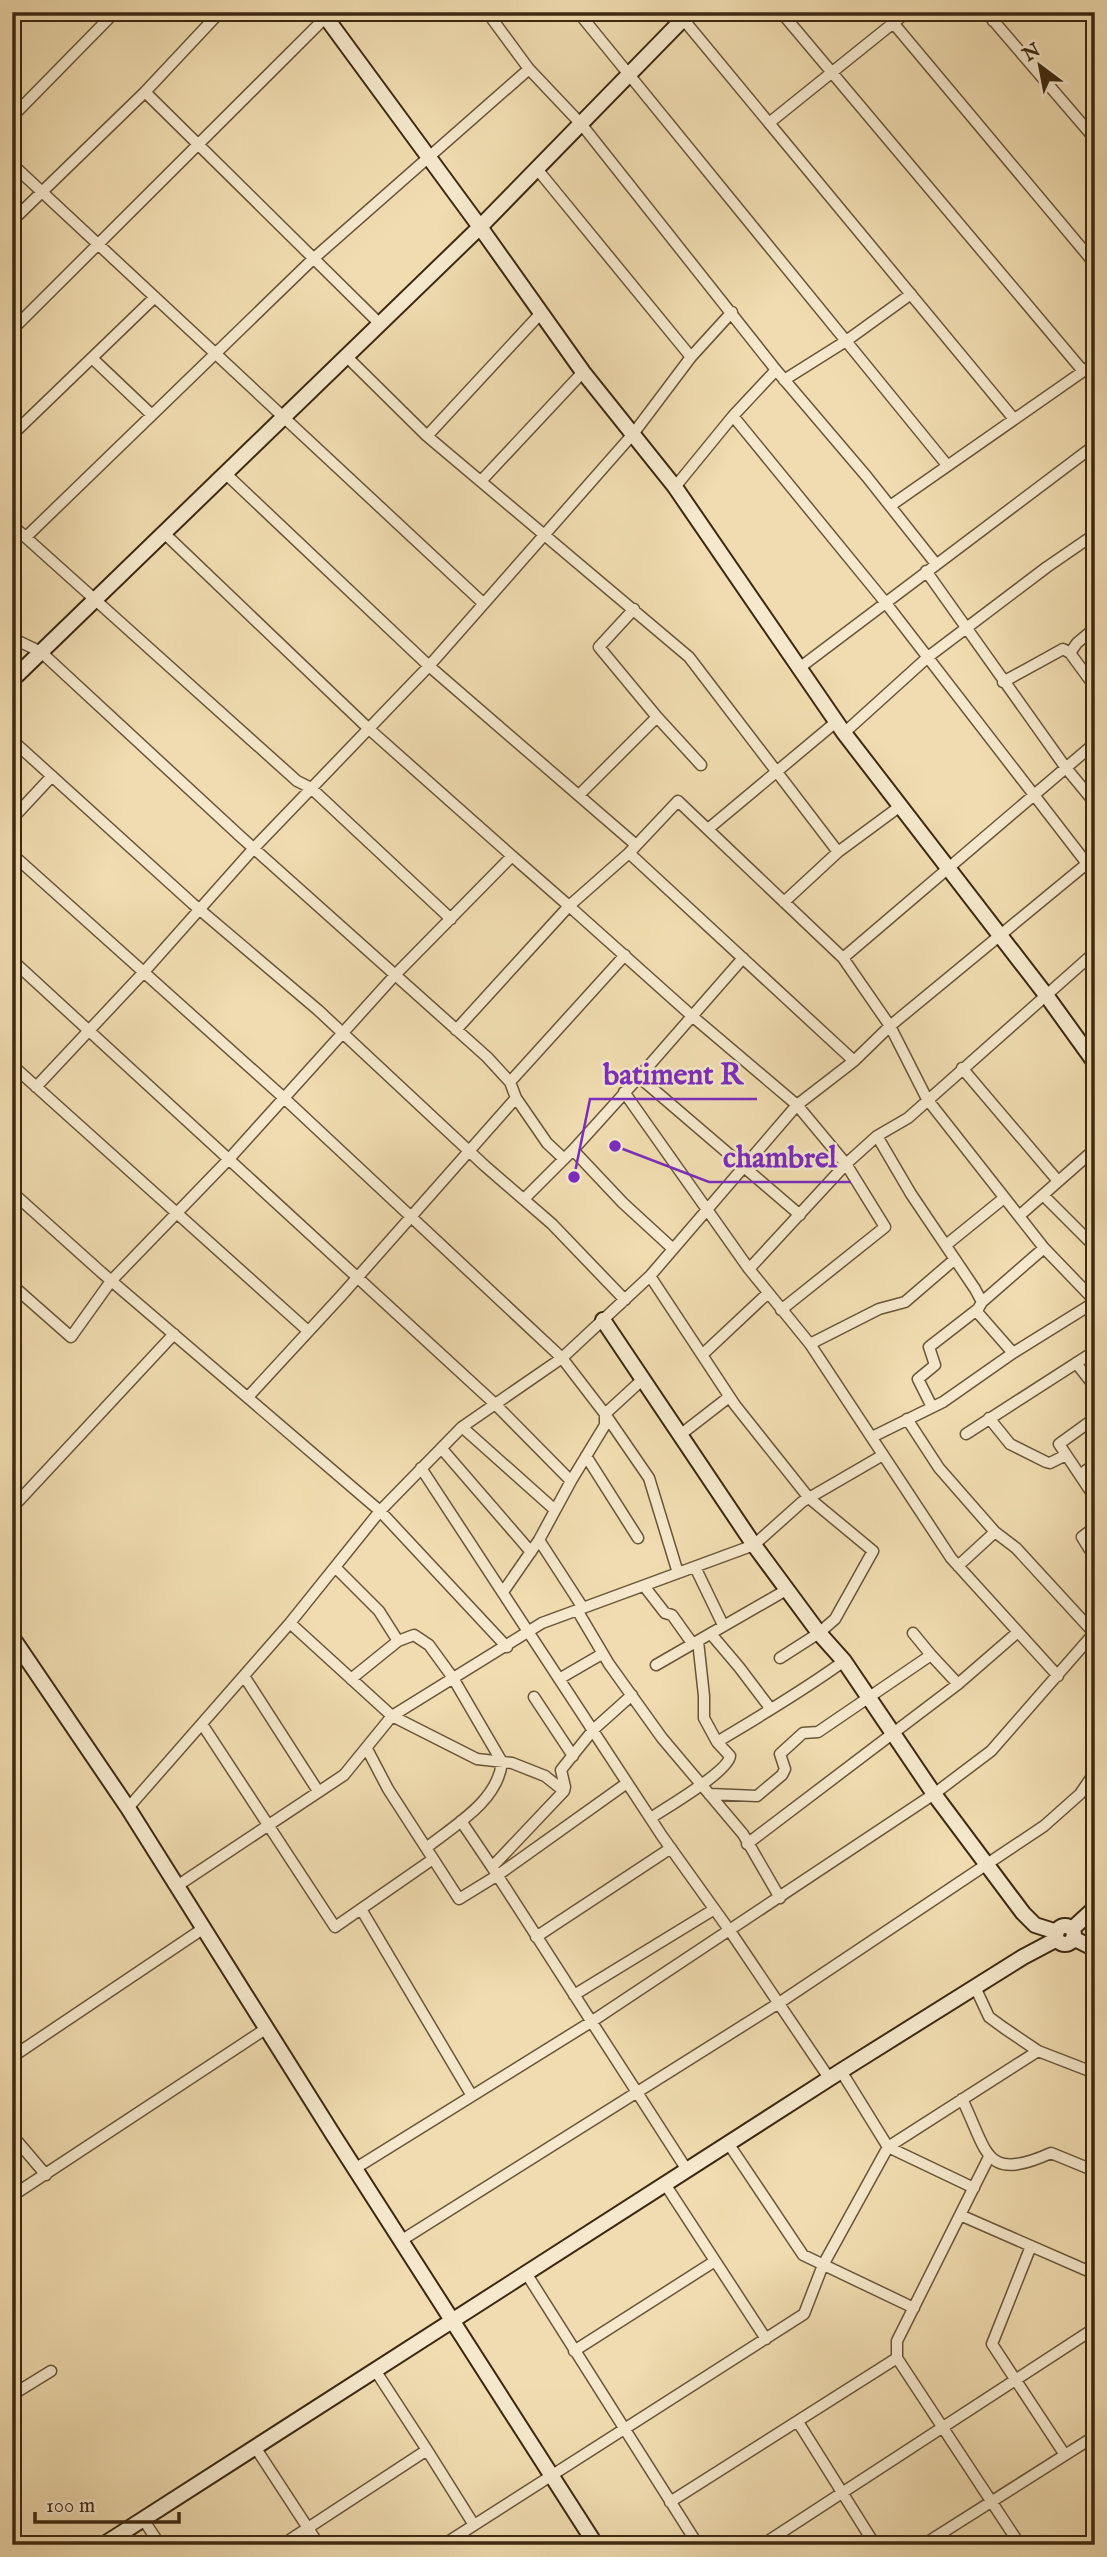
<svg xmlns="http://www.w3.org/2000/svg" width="1107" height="2557" font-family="'IM FELL English',serif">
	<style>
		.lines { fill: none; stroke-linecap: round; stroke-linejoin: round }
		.street-casing { stroke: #695538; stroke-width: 13 }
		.secondary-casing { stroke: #3c2810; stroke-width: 18 }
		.street { stroke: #f5e8cc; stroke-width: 10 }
		.secondary { stroke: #f5e8cc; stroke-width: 14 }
		.leader { fill: none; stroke: #7b2cbf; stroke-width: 2.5 }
		.callout-dot { fill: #7b2cbf; stroke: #f5e8cc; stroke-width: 2.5 }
		.callout-label { font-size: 30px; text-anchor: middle; font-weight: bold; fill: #7b2cbf; stroke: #f5e8cc; stroke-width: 5; stroke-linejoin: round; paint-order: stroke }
	</style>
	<rect width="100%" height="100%" fill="#f0dcb0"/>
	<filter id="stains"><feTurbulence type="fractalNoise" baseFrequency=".00286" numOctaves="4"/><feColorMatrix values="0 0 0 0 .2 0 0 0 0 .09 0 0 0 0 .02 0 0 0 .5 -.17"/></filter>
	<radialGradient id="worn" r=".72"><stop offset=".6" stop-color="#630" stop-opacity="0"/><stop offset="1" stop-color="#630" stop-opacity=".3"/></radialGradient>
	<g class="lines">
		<g class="street-casing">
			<path id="street" d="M 487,12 L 529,69 L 582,125 L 776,370 L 867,477 L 936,564
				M 578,12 L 947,465
				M 781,12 L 1083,371
				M 884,12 L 1095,264
				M 986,12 L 1095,139
				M 683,19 L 1014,419
				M 993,21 L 1004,12
				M 145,92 L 381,325
				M 12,117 L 115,12
				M 769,123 L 907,12
				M 12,164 L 483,603
				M 537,169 L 691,357
				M 12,221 L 145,92 L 220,12
				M 12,330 L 329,14
				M 92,358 L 152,415
				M 348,358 L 427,436 L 689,657 L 838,852
				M 784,380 L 846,341 L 911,294
				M 733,416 L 885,602 L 1095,874
				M 12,435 L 155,297
				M 427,436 L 541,313
				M 225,473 L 429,666 L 636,845
				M 481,481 L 583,372
				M 675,487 L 733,416 L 776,370
				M 890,506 L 1095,363
				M 12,525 L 297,781 L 311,788 L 451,919
				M 164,533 L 369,729 L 512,856
				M 26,537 L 313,259 L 529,69
				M 926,571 L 1066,768 L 1095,803
				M 634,609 L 599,647 L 657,717 L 701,765
				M 12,638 L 41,652 L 241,837 L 487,1057 L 510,1082 L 516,1098 L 547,1143 L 564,1159
				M 1070,653 L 1095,687
				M 798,669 L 1095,445
				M 1003,682 L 1063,649 L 1070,653 L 1077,643 L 1095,628
				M 844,733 L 928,657 L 1047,567 L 1095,534
				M 12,740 L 193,904 L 318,1010 L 485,1166 L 552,1224 L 625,1300
				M 579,795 L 657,717
				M 12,819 L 52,776
				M 708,829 L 836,722
				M 629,853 L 854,1061
				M 12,854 L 284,1098 L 562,1358 L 605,1414 L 605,1425 L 571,1481 L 539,1540 L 503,1592
				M 784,902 L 838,852 L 899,807
				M 743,958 L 639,1077 L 800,1215
				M 843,958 L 1095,743
				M 12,960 L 494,1403 L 571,1481
				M 12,1065 L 308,1331
				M 962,1068 L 1058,1181
				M 510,1082 L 625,955
				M 36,1087 L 143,973 L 254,848 L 429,666 L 633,434 L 691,357 L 732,312
				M 624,1092 L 749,1269 L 810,1344 L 951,1558 L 1058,1676
				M 573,1150 L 623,1203 L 672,1248
				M 12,1192 L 101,1272 L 380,1511 L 507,1647
				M 1043,1195 L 1095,1247
				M 524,1199 L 573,1150 L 639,1077
				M 1019,1216 L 1095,1149
				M 946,1245 L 1004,1198
				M 749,1269 L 846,1164 L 877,1136 L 908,1118 L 1095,952
				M 650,1276 L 735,1405 L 809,1498 L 873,1551 L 835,1619 L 819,1633 L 780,1658
				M 12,1285 L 71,1337 L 111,1281 L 229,1159 L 395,975 L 512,856 L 569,906 L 456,1030
				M 982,1302 L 1044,1248
				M 781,1310 L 885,1227 L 846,1164 L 797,1105 L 692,1016 L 569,906 L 629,853 L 678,801 L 843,958 L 890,1026 L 927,1099 L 1044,1248 L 1095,1301
				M 810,1344 L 879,1309 L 905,1302 L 955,1259
				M 1013,1353 L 1095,1302
				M 702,1355 L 768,1293
				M 1076,1363 L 1095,1387
				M 643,1379 L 605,1414 L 649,1478 L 678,1573
				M 248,1397 L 341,1296 L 516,1098
				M 932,1407 L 918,1379 L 935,1365 L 929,1347 L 978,1309
				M 989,1418 L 1010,1444 L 1046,1462 L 1050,1463 L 1066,1455
				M 1095,1418 L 1059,1444 L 1095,1498
				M 907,1419 L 939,1468 L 995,1532 L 1016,1548 L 1095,1634
				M 462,1427 L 555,1510
				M 966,1434 L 1095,1351
				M 680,1435 L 729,1397
				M 872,1437 L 943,1402 L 1013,1353 L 978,1313 L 978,1309 L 982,1302 L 975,1289 L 911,1194 L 877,1136
				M 442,1449 L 531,1552
				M 586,1456 L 638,1538
				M 421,1468 L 662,1836 L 730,1931 L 829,2078
				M 1081,1474 L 1095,1464
				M 12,1508 L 174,1334
				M 1095,1527 L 1082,1537 L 1095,1558
				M 539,1540 L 583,1608
				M 958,1566 L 995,1532
				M 335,1567 L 379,1611 L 398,1641
				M 695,1567 L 723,1625
				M 644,1586 L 665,1613 L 672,1615 L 692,1643
				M 577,1610 L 609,1664 L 662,1738 L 743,1834 L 780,1898
				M 290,1623 L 392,1716 L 477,1759 L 512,1763 L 545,1776 L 564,1791
				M 913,1633 L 931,1655
				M 711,1634 L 739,1667 L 770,1708
				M 698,1641 L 704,1696 L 704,1718 L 717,1742 C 760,1716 803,1691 844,1661
				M 656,1665 L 788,1589
				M 244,1676 L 318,1791
				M 351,1679 L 398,1641 L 414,1635 L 429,1645 L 453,1678 L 502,1762 C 498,1801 455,1825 426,1848
				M 559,1679 L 602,1654
				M 632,1695 L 593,1730 L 561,1770 L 565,1787 L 564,1791 L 492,1867 L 687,2170
				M 534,1697 L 573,1756
				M 202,1724 L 335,1927 L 433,1859
				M 367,1749 L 388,1789 L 459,1899 L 498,1875 L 627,1783
				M 709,1794 L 757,1796 L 782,1775 L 785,1769 L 780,1754 L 803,1733 L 818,1732 L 931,1655 L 958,1684
				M 128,1808 L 290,1623 L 380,1511 L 462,1427 L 562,1358 L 650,1276 L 797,1105 L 854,1061 L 890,1026 L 1095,857
				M 651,1818 C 667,1807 728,1772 730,1756 L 717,1742
				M 461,1821 L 492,1867
				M 747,1844 L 958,1684 L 1018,1632
				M 177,1886 L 344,1775 L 392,1716 L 542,1623 L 754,1545 L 802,1502 L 883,1455
				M 361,1909 L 472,2096
				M 536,1937 L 671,1848
				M 975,1987 L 989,2017 L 1004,2028 L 1038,2051 L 1095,2073
				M 574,1995 L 713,1910
				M 12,2057 L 204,1928
				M 841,2071 L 888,2147 L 974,2188
				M 962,2099 C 988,2152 984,2183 1051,2153 L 1095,2171
				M 12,2135 L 46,2175
				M 728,2143 L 803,2255 L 914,2308
				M 989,2157 L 897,2341 L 897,2358 L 1020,2545
				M 356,2168 L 591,2022 L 934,1794 L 991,1751 L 1095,1632
				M 665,2184 L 766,2339
				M 12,2196 L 267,2028
				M 960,2215 L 1095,2274
				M 402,2240 L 779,2003 L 1044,1826 L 1080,1794 L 1095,1772
				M 1031,2246 L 992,2344 L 1065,2455
				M 526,2273 L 698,2545
				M 574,2351 L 715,2261
				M 12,2395 L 51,2371
				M 798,2422 L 875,2545
				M 255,2447 L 319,2545
				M 427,2450 L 474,2525
				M 670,2502 L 897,2358
				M 143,2519 L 160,2545
				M 282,2545 L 427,2450 L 375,2370
				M 443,2545 L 804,2314 L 823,2265 L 888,2147 L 1038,2051
				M 762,2545 L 1095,2328
				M 923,2545 L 1095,2436
				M 1089,2545 L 1095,2541"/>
		</g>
		<g class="secondary-casing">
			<path id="secondary" d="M 322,12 L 480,227 L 583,372 L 675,487 L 844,733 L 1046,995 L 1095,1063
				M 12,680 L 480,227 L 690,12
				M 603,1320 L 754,1545 L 819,1633 L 844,1661 L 934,1794 L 1023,1913 L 1035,1925 L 1057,1932
				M 12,1637 L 128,1808 L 334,2136 L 596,2545
				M1056 1935a9 9 0 1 1 18 0a9 9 0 1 1-18 0Z
				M 1072,1929 L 1095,1908
				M 1073,1938 L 1095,1949
				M 103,2545 L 841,2071 L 1023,1957 L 1057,1939"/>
		</g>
		<use href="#street" class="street"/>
		<use href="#secondary" class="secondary"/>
	</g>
	<path class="leader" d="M574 1177L590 1099H757M615 1146L709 1182H851"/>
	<g class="callout-dot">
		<circle cx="574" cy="1177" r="7"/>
		<circle cx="615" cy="1146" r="7"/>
	</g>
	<g class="callout-label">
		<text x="673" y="1084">batiment R</text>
		<text x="780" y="1167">chambrel</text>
	</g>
	<rect width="1107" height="2557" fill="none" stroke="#f0dcb0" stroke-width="42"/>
	<rect x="14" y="14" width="1079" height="2529" fill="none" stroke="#3c2810" stroke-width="3.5"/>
	<rect x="21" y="21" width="1065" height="2515" fill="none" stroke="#3c2810" stroke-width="2"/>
	<g transform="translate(1040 66) rotate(328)" stroke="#f5e8cc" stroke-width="5" paint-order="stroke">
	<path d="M0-5L12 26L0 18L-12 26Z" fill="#3c2810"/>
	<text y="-10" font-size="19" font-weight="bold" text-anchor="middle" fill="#3c2810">N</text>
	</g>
	<path d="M35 2512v10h144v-10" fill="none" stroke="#3c2810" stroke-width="3.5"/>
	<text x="46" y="2512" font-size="21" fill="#3c2810" stroke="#f5e8cc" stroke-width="5" paint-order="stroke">100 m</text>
	<rect width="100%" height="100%" filter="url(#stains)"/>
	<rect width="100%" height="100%" fill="url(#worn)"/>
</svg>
